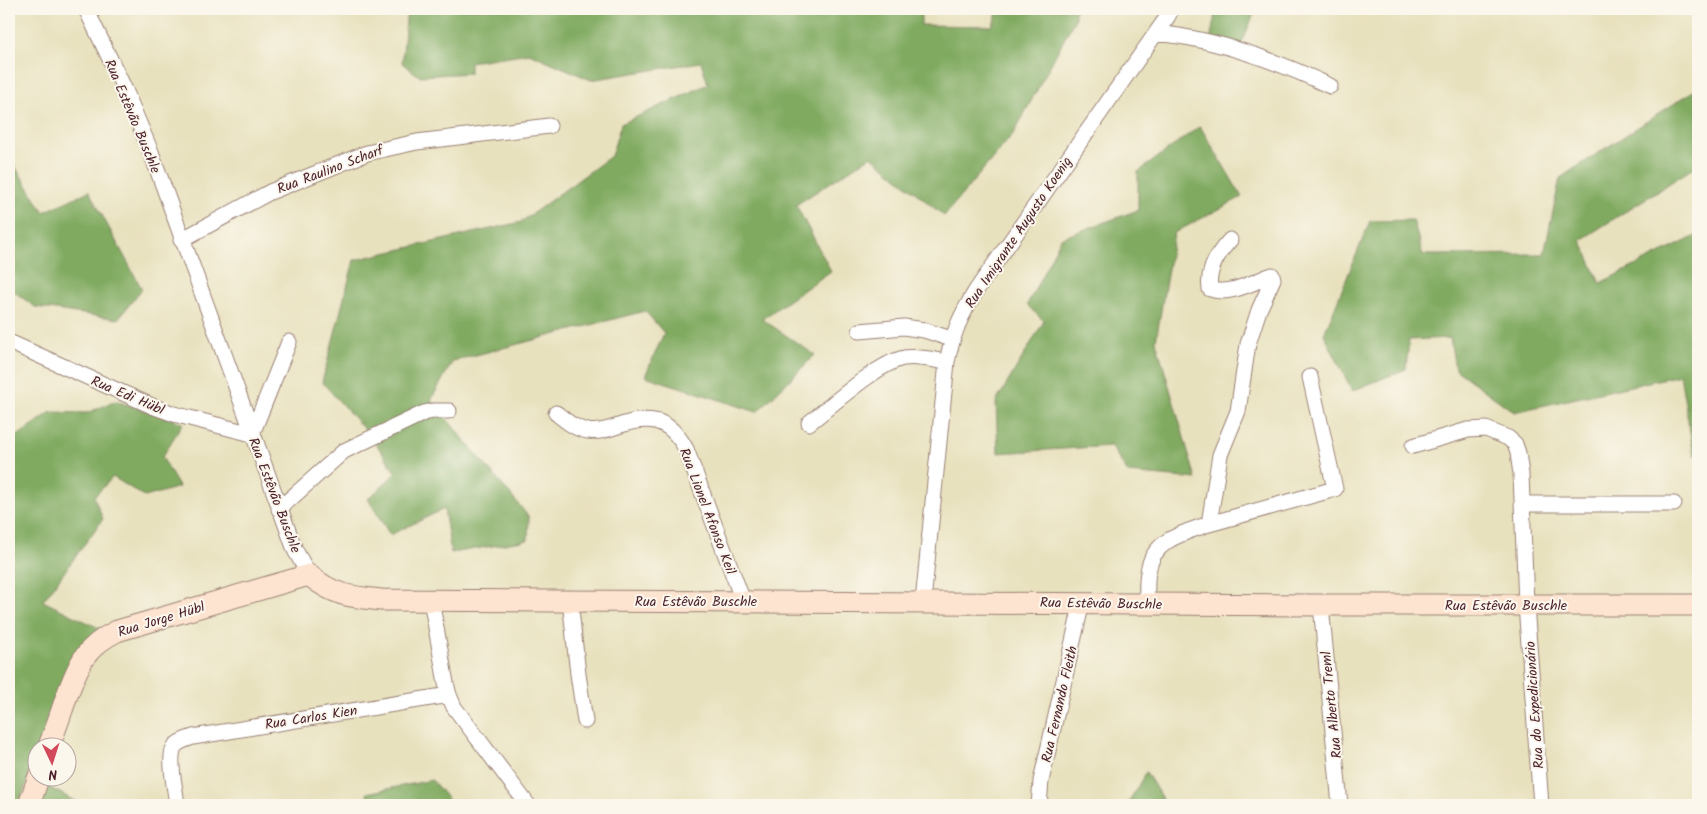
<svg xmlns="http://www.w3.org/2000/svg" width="1707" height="814" font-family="Kalam,sans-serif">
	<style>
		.forest { fill: #80aa61; stroke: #656446 }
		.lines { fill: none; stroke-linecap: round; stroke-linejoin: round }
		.street-casing { stroke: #998074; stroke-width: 17 }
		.secondary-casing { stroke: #998074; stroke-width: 23 }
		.street { stroke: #fff; stroke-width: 15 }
		.secondary { stroke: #fde4d0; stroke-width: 21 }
		.labels { text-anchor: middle; stroke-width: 4; stroke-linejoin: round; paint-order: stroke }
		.street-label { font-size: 14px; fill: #4a1f2b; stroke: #fbf7ec }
	</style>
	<rect width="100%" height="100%" fill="#fbf7ec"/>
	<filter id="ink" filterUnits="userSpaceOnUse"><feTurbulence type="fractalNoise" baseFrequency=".02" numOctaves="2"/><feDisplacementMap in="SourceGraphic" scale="10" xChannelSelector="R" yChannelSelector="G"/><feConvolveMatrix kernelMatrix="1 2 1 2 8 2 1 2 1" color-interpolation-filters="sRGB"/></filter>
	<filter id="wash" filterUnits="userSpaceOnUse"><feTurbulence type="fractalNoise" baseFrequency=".0096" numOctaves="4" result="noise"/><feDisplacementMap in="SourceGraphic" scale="20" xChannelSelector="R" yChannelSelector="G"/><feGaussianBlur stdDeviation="1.12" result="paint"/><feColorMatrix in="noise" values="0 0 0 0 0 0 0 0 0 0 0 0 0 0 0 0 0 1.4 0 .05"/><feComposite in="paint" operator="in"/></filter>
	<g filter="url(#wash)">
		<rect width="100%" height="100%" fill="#e8e1be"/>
		<path class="forest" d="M 407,9 L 921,9 L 921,25 L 992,26 L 999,9 L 1075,9 L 1075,19 L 1014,133 L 944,216 L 871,156 L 796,205 L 831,271 L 762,319 L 815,355 L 757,412 L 645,376 L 664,333 L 645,311 L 453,361 L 431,400 L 529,517 L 528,540 L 451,553 L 444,509 L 390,535 L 368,499 L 396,473 L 372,438 L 322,382 L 354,260 L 521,222 L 611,156 L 621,124 L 708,84 L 701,62 L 591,80 L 529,53 L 470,62 L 470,73 L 419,76 L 402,63 Z
			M 1216,9 L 1256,9 L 1239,50 L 1210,41 Z
			M 1698,88 L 1698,165 L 1581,240 L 1600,283 L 1698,235 L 1698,455 L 1694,455 L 1680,375 L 1514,412 L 1455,369 L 1450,338 L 1409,340 L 1406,369 L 1352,391 L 1324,334 L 1370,221 L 1413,220 L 1423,255 L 1544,254 L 1560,178 Z
			M 1200,126 L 1242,197 L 1174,233 L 1156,341 L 1196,479 L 1128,473 L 1111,446 L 998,453 L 996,402 L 1044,321 L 1027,305 L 1061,238 L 1138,210 L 1138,172 Z
			M 9,157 L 44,212 L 89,191 L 142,289 L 118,319 L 35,307 L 9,288 Z
			M 116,401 L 183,423 L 162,457 L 179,487 L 145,497 L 113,477 L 94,497 L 103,519 L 43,601 L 101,629 L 40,746 L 38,746 L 37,753 L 19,805 L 9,805 L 9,442 L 51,412 L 87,413 Z
			M 1146,772 L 1166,805 L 1127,805 Z
			M 432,780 L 453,805 L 369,805 L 367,793 Z
			M 47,786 L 82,805 L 40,805 Z"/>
	</g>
	<g filter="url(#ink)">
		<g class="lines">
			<g class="street-casing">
				<path id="street" d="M 86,9 L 125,90 L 151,152 L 295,550 L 309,575
					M 1156,33 C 1217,39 1275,60 1330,86
					M 181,240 L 270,192 L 367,153 L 417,142 L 549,126
					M 860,331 L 904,327 L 924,330 L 951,339
					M 9,342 L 152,406 L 174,414 L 252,434 L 289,342
					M 556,413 C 566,421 575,429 588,431 C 598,433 609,429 618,426 C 650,415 669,418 686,449 L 743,601
					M 809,423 C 831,406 878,363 904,358 C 918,356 933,360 947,362
					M 1413,446 L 1468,430 L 1486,429 L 1508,438 L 1515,444 L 1518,453 L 1521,474 L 1526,605 L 1541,805
					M 1522,504 L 1674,504
					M 279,509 L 344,451 L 424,413 L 433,411 L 449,411
					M 1209,524 L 1335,489 L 1310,377
					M 431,600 L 446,683 L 449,695 L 454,707 L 528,805
					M 570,600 L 578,674 L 585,721
					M 923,602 L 947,362 C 953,332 961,315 977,289 L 1156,33 L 1168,16 L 1171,9
					M 1147,603 C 1147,593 1146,582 1148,572 C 1152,540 1183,533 1209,524 L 1220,455 L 1238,411 L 1248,344 L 1259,310 L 1273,279 L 1272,275 C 1253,282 1230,296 1210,289 C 1207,270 1217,254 1230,240
					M 1321,605 L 1340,805
					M 177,805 C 176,792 167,757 175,746 C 179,741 187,739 193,737 L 449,695
					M 1039,805 L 1041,781 L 1082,602"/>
			</g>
			<g class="secondary-casing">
				<path id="secondary" d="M 49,746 C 55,730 61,714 66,698 C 78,666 84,647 117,631 L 309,575 C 334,596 351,597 382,600 L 1321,605 L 1698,605
					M 29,805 L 39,776"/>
			</g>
			<use href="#street" class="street"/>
			<use href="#secondary" class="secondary"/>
		</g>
	</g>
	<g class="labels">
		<g class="street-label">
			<text transform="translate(133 116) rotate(67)" y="5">Rua Estêvão Buschle</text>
			<text transform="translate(330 169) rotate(-21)" y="5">Rua Raulino Scharf</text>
			<text transform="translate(1018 232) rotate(-56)" y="5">Rua Imigrante Augusto Koenig</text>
			<text transform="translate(128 395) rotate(23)" y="5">Rua Edi Hübl</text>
			<text transform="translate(275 495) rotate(69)" y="5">Rua Estêvão Buschle</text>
			<text transform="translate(708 511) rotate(69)" y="5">Rua Lionel Afonso Keil</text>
			<text x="696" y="606">Rua Estêvão Buschle</text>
			<text transform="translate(1101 603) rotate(1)" y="5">Rua Estêvão Buschle</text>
			<text x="1506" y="610">Rua Estêvão Buschle</text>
			<text transform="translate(161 619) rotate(-17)" y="5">Rua Jorge Hübl</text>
			<text transform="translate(1059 704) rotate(-77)" y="5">Rua Fernando Fleith</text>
			<text transform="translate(1331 705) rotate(-96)" y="5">Rua Alberto Treml</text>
			<text transform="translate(1534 705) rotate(-94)" y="5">Rua do Expedicionário</text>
			<text transform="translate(311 717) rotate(-9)" y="5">Rua Carlos Kien</text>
		</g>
	</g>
	<rect width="1707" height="814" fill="none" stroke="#fbf7ec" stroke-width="30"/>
	<g transform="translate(52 762) rotate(176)"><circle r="24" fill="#fbf7ec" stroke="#b4a19f"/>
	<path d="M0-4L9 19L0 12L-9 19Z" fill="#d1495b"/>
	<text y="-8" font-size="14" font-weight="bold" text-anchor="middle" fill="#4a1f2b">N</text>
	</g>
</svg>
